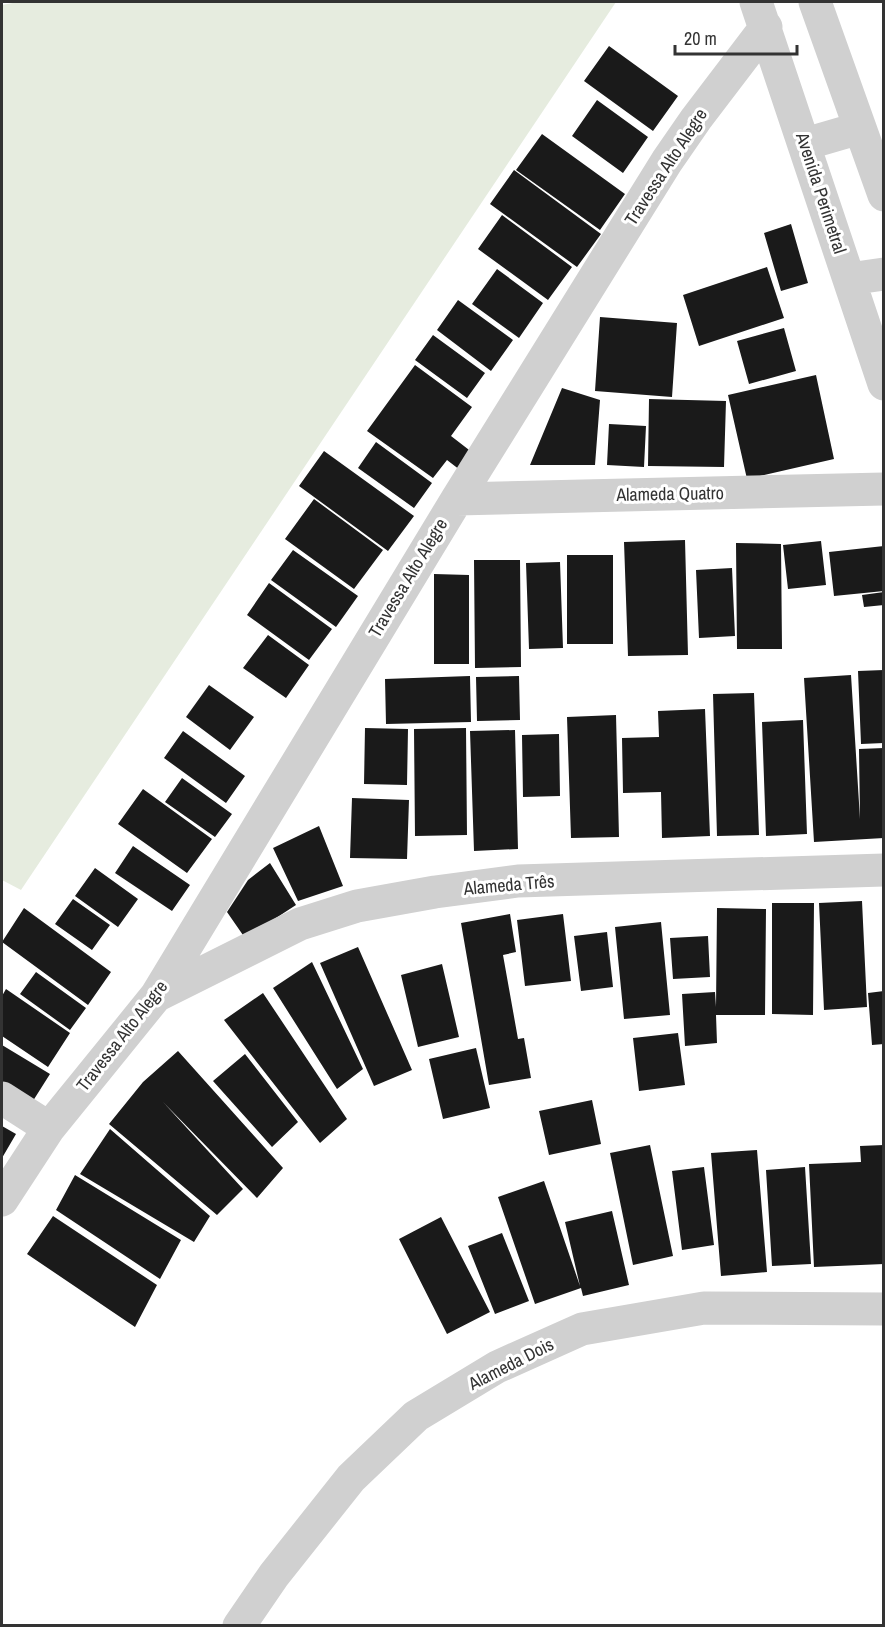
<svg xmlns="http://www.w3.org/2000/svg" width="885" height="1627" font-family="'Archivo Narrow',sans-serif">
	<style>
		.green { fill: #e6ecdf }
		.building { fill: #1a1a1a }
		.lines { fill: none; stroke-linecap: round; stroke-linejoin: round }
		.minor { stroke: #d0d0d0; stroke-width: 33 }
		.labels { text-anchor: middle; stroke-width: 6; stroke-linejoin: round; paint-order: stroke }
		.street-label { font-size: 18px; fill: #333; stroke: #fff }
	</style>
	<rect width="100%" height="100%" fill="#fff"/>
	<path class="green" d="M 18,2 L 616,2 L 21,890 L 2,880 L 2,5 Z"/>
	<path class="building" d="M 609,46 L 678,96 L 653,131 L 584,81 Z
		M 597,100 L 648,137 L 623,173 L 572,136 Z
		M 542,134 L 625,194 L 600,230 L 516,170 Z
		M 514,170 L 601,234 L 577,267 L 490,204 Z
		M 502,215 L 572,267 L 548,300 L 478,249 Z
		M 791,224 L 808,283 L 781,291 L 764,233 Z
		M 767,267 L 784,318 L 699,346 L 683,295 Z
		M 497,269 L 543,303 L 519,338 L 472,304 Z
		M 458,300 L 513,340 L 491,371 L 437,330 Z
		M 600,317 L 677,323 L 672,397 L 595,391 Z
		M 784,328 L 796,371 L 749,384 L 737,341 Z
		M 433,335 L 485,373 L 467,398 L 415,360 Z
		M 415,365 L 472,407 L 451,436 L 473,453 L 460,470 L 447,460 L 433,478 L 367,431 Z
		M 816,375 L 834,459 L 747,479 L 728,395 Z
		M 562,388 L 600,400 L 595,465 L 530,465 Z
		M 649,399 L 726,401 L 724,467 L 648,466 Z
		M 609,424 L 646,426 L 644,467 L 607,465 Z
		M 376,442 L 432,483 L 414,508 L 358,468 Z
		M 324,451 L 414,516 L 388,551 L 299,486 Z
		M 314,499 L 383,550 L 354,589 L 285,539 Z
		M 685,540 L 688,655 L 628,656 L 624,542 Z
		M 821,541 L 826,585 L 788,589 L 783,545 Z
		M 736,543 L 781,544 L 782,649 L 737,649 Z
		M 884,546 L 884,591 L 834,596 L 829,552 Z
		M 293,550 L 358,596 L 336,627 L 271,580 Z
		M 567,555 L 613,555 L 613,644 L 567,644 Z
		M 474,560 L 520,560 L 521,667 L 475,668 Z
		M 560,562 L 563,648 L 529,649 L 526,563 Z
		M 732,568 L 735,636 L 699,638 L 696,570 Z
		M 434,574 L 469,575 L 469,664 L 434,664 Z
		M 269,583 L 332,629 L 309,660 L 247,615 Z
		M 884,592 L 884,605 L 864,607 L 862,595 Z
		M 268,635 L 309,665 L 286,698 L 243,668 Z
		M 884,670 L 884,743 L 861,744 L 858,671 Z
		M 851,675 L 860,819 L 859,749 L 884,748 L 884,838 L 814,842 L 804,678 Z
		M 470,676 L 471,722 L 386,724 L 385,679 Z
		M 519,676 L 520,720 L 477,721 L 476,677 Z
		M 209,685 L 254,717 L 230,750 L 186,717 Z
		M 754,693 L 759,835 L 717,836 L 713,694 Z
		M 705,709 L 710,836 L 662,838 L 661,792 L 623,793 L 622,738 L 659,737 L 658,711 Z
		M 616,715 L 619,837 L 571,838 L 567,717 Z
		M 803,720 L 807,834 L 766,836 L 762,722 Z
		M 365,728 L 408,729 L 407,785 L 364,784 Z
		M 466,728 L 467,835 L 415,836 L 414,729 Z
		M 515,730 L 518,849 L 474,851 L 470,731 Z
		M 183,731 L 245,776 L 226,803 L 164,758 Z
		M 559,734 L 560,796 L 523,797 L 522,735 Z
		M 182,778 L 232,814 L 215,837 L 165,802 Z
		M 143,789 L 212,839 L 187,873 L 118,824 Z
		M 352,798 L 409,800 L 407,859 L 350,858 Z
		M 319,826 L 343,886 L 298,901 L 273,848 Z
		M 133,846 L 190,885 L 172,911 L 115,873 Z
		M 270,863 L 296,905 L 245,938 L 227,912 L 248,880 Z
		M 95,868 L 138,899 L 118,927 L 75,896 Z
		M 73,899 L 110,925 L 92,950 L 55,924 Z
		M 862,901 L 867,1007 L 824,1010 L 819,903 Z
		M 772,903 L 814,903 L 813,1015 L 772,1014 Z
		M 24,908 L 111,972 L 88,1005 L 2,942 Z
		M 717,908 L 766,909 L 765,1015 L 716,1015 L 717,1043 L 685,1046 L 682,994 L 715,992 L 716,1007 Z
		M 510,914 L 516,952 L 503,955 L 518,1039 L 524,1038 L 531,1078 L 489,1085 L 461,923 Z
		M 563,914 L 571,981 L 525,986 L 517,920 Z
		M 661,922 L 670,1015 L 624,1019 L 615,927 Z
		M 607,932 L 613,987 L 581,991 L 574,936 Z
		M 708,936 L 710,977 L 673,979 L 670,938 Z
		M 358,947 L 412,1070 L 374,1086 L 320,963 Z
		M 312,962 L 363,1069 L 337,1089 L 273,988 Z
		M 442,964 L 459,1037 L 418,1047 L 401,975 Z
		M 36,972 L 86,1008 L 70,1030 L 20,994 Z
		M 6,989 L 70,1033 L 48,1067 L 2,1036 L 2,996 Z
		M 884,991 L 884,1044 L 872,1045 L 868,993 Z
		M 263,993 L 347,1119 L 320,1143 L 224,1020 Z
		M 678,1033 L 685,1085 L 639,1091 L 633,1038 Z
		M 2,1045 L 50,1074 L 31,1104 L 2,1086 Z
		M 476,1048 L 490,1108 L 443,1119 L 429,1059 Z
		M 178,1051 L 283,1168 L 257,1198 L 163,1102 L 243,1189 L 217,1215 L 109,1124 L 143,1082 Z
		M 245,1054 L 298,1122 L 272,1147 L 213,1081 Z
		M 592,1100 L 601,1144 L 549,1155 L 539,1111 Z
		M 2,1126 L 16,1134 L 2,1158 Z
		M 110,1129 L 210,1216 L 194,1242 L 80,1174 Z
		M 650,1145 L 673,1256 L 633,1265 L 610,1153 Z
		M 884,1145 L 884,1264 L 814,1267 L 809,1164 L 861,1162 L 860,1146 Z
		M 757,1150 L 767,1272 L 721,1276 L 711,1153 Z
		M 704,1167 L 714,1245 L 682,1250 L 672,1171 Z
		M 805,1167 L 811,1264 L 772,1266 L 766,1170 Z
		M 75,1175 L 181,1240 L 160,1279 L 56,1210 Z
		M 544,1181 L 580,1286 L 565,1222 L 612,1211 L 629,1285 L 583,1296 L 581,1288 L 535,1304 L 498,1197 Z
		M 53,1216 L 157,1285 L 135,1327 L 27,1254 Z
		M 441,1217 L 490,1312 L 447,1334 L 399,1239 Z
		M 502,1233 L 529,1301 L 495,1314 L 468,1246 Z"/>
	<g class="lines">
		<path class="minor" d="M 756,2 L 884,384
			M 815,2 L 884,195
			M 805,144 L 860,128
			M 849,279 L 884,274
			M 457,499 L 884,489
			M 156,996 L 300,924 L 357,906 L 435,892 L 518,881 L 884,870
			M 2,1098 L 49,1128
			M 2,1200 L 49,1128 L 156,996 L 457,499 L 667,161 L 696,119 L 766,27
			M 239,1626 L 274,1575 L 351,1478 L 416,1416 L 497,1367 L 582,1329 L 704,1308 L 884,1309"/>
	</g>
	<g class="labels">
		<g class="street-label">
			<text transform="translate(666 167) rotate(-57)" y="6">Travessa Alto Alegre</text>
			<text transform="translate(821 193) rotate(72)" y="6">Avenida Perimetral</text>
			<text transform="translate(670 494) rotate(-1)" y="6">Alameda Quatro</text>
			<text transform="translate(408 578) rotate(-59)" y="6">Travessa Alto Alegre</text>
			<text transform="translate(509 885) rotate(-5)" y="6">Alameda Três</text>
			<text transform="translate(122 1036) rotate(-52)" y="6">Travessa Alto Alegre</text>
			<text transform="translate(511 1364) rotate(-27)" y="6">Alameda Dois</text>
		</g>
	</g>
	<rect width="885" height="1627" fill="none" stroke="#333333" stroke-width="6"/>
	<path d="M675 45v9h122v-9" fill="none" stroke="#333333" stroke-width="3"/>
	<text x="684" y="45" font-size="18" fill="#333333" stroke="#ffffff" stroke-width="4.5" paint-order="stroke">20 m</text>
</svg>
